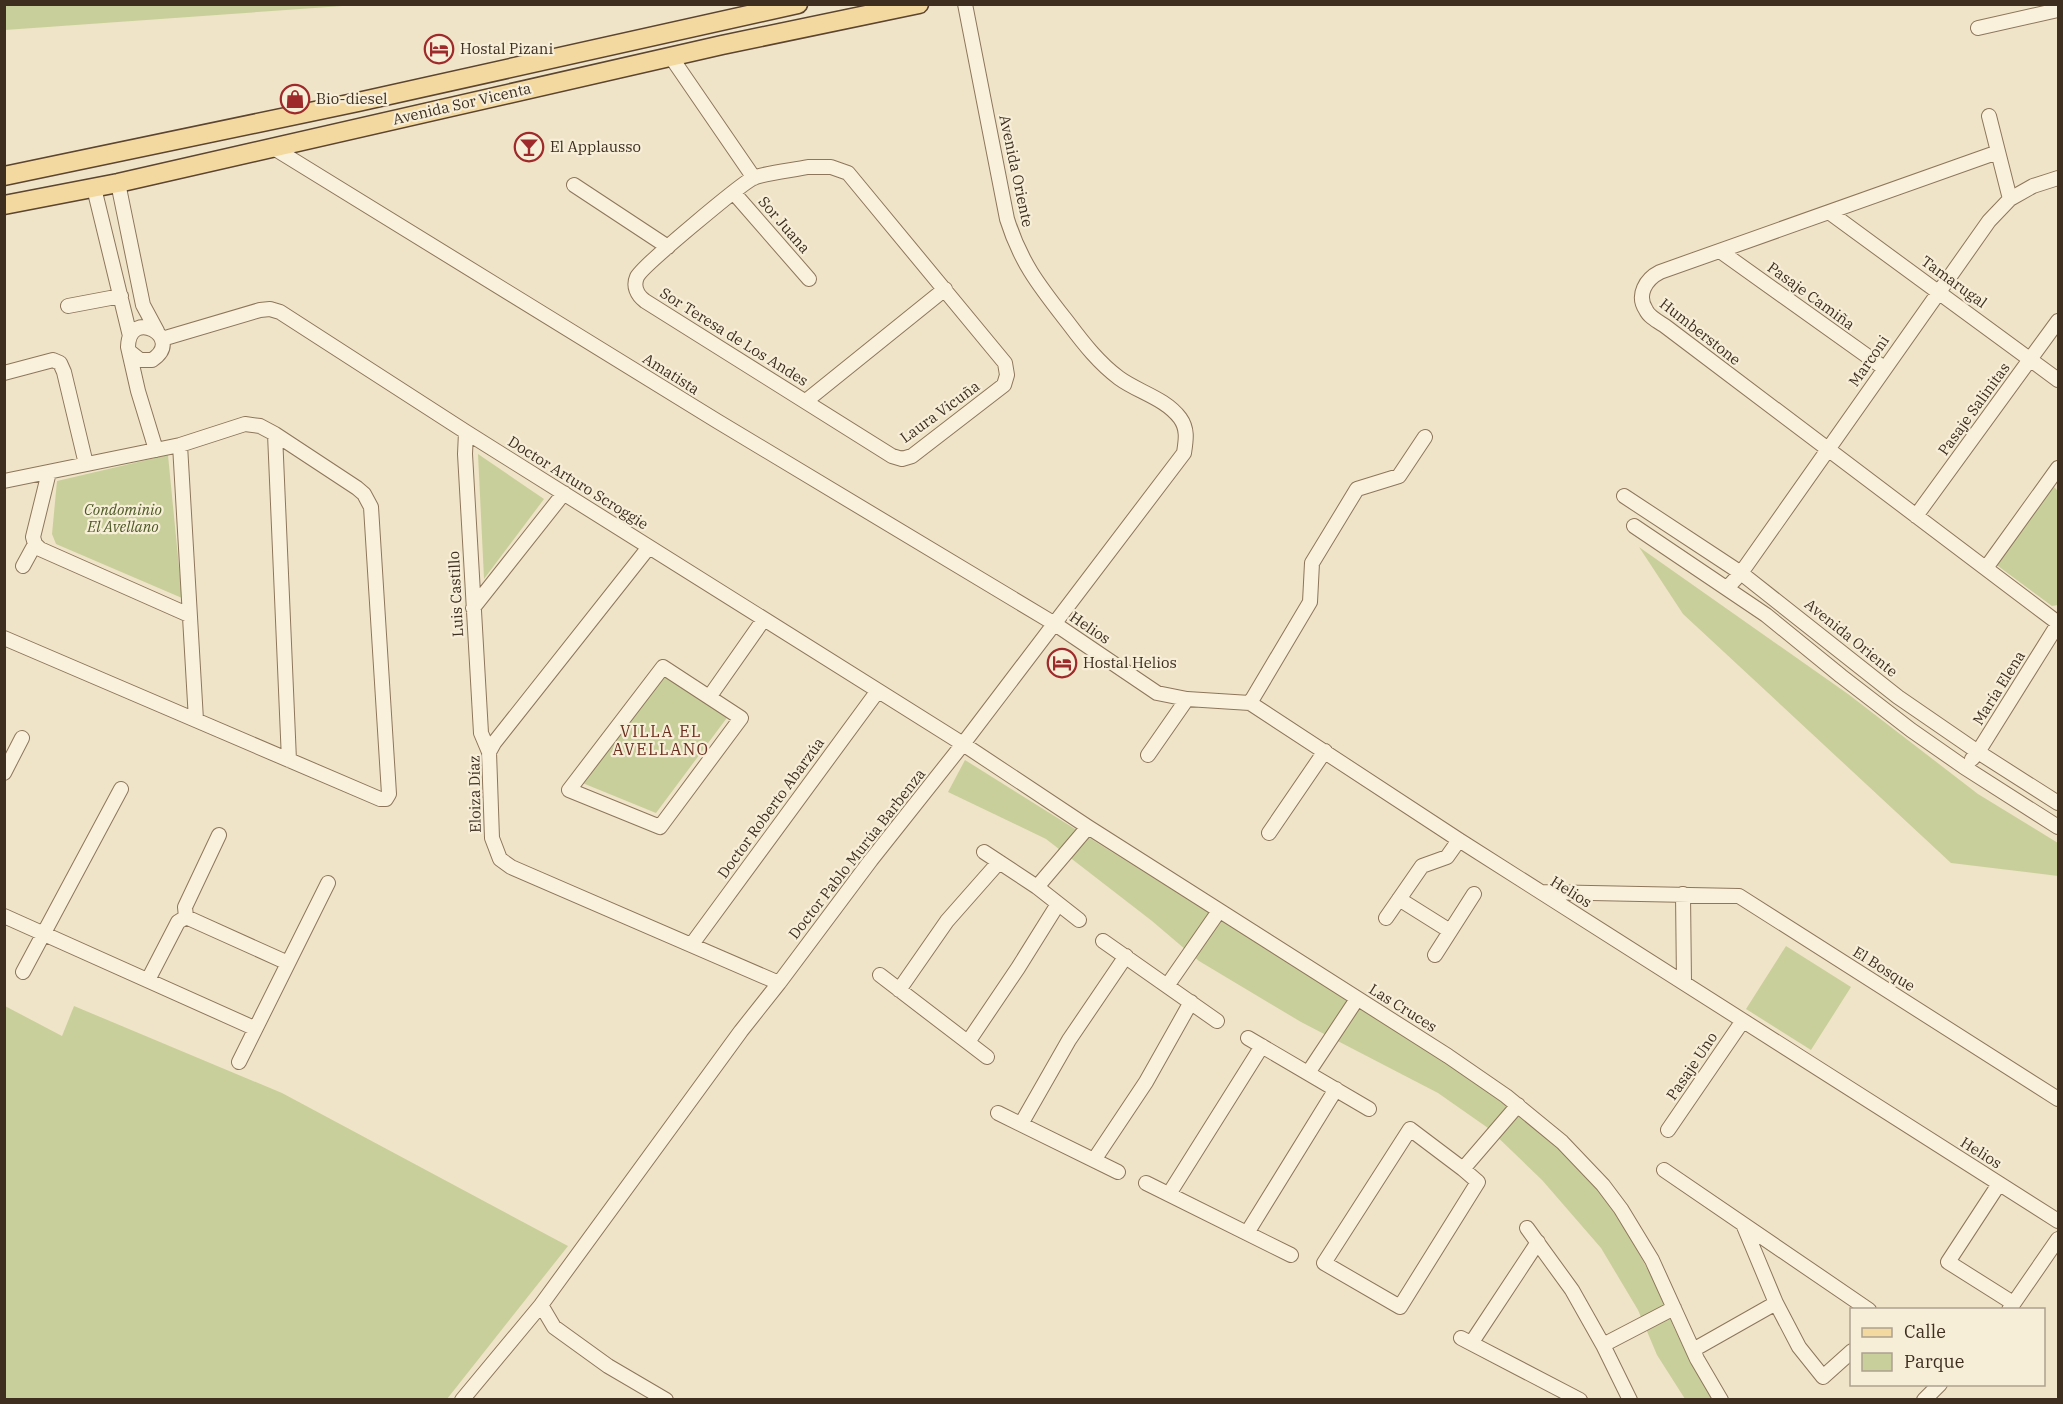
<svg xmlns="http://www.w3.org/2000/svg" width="2063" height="1404" font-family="'IBM Plex Serif',serif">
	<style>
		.green { fill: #c9cf9b }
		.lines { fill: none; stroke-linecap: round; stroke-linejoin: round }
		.minor-casing { stroke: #8d765c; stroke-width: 16 }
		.major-casing { stroke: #5b4430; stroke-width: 21 }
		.minor { stroke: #faf1dc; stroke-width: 14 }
		.major { stroke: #f3d9a0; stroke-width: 18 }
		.labels { text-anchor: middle; stroke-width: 4.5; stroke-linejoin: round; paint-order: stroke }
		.poi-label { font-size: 15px; fill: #3d2e20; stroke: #f7eed8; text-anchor: start }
		.street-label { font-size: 15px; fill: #3d2e20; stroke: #f7eed8 }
		.park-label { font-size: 15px; font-style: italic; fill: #4d5a26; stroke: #f7eed8 }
		.neighbourhood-label { font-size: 16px; letter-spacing: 1.5px; fill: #6b2e1e; stroke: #f7eed8 }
	</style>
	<rect width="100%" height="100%" fill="#f0e4c8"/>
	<path class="green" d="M 5,4 L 357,4 L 357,5 L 5,30 Z
		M 478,454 L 544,499 L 484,579 Z
		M 168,455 L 182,598 L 56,544 L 52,534 L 57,481 Z
		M 2053,486 L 2058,491 L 2058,605 L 2052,606 L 1994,563 Z
		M 1639,547 L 1848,694 L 1978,794 L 2058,843 L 2058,876 L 1951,863 L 1683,614 Z
		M 664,672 L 729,715 L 656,813 L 580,782 Z
		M 965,760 L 1451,1064 L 1537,1126 L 1578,1164 L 1614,1209 L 1652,1277 L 1675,1330 L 1712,1399 L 1685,1399 L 1657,1355 L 1638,1310 L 1601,1248 L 1542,1180 L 1488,1128 L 1438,1093 L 1301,1022 L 1199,961 L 1152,921 L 1046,839 L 948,792 Z
		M 1786,946 L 1851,987 L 1811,1050 L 1746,1009 Z
		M 5,1006 L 62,1036 L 74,1006 L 282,1093 L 568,1246 L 447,1399 L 5,1399 Z"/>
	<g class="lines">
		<g class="minor-casing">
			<path id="minor" d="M 1978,28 L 2058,10
				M 671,57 L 754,178
				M 1989,116 L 2010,199
				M 272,147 L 717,421 L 1055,624 L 1157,693 L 1187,699 L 1250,703 L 1459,840 L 2058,1221
				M 1998,152 L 1660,272 C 1646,279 1636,295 1646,310 C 1649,317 1659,322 1665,326 L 2058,623
				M 808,167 L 831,167 L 848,173 L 1005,363 L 1007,375 L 1004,385 L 912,456 L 902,459 L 892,456 L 645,301 C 637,295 633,286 637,277 C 642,266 740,185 753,178 C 765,173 794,170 808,167 Z
				M 118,183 L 143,305 L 157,331
				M 574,185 L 668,247
				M 94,188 L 130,336
				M 734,193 L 809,279
				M 1829,212 L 2058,380
				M 1720,251 L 1884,368
				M 68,306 L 121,296
				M 162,339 L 260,310 L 270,309 L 280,312 L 466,432 L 963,744 L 1088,827 L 1448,1056 L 1506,1096 L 1562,1142 L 1603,1185 L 1621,1209 L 1652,1260 L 1697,1359 L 1721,1400
				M 130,352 L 140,360 L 152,360 C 186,338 129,306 128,347 L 138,391 L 156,450
				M 4,373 L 53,360 L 60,363 L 64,372 L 86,464
				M 806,401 L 945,289
				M 466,432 L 465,454 L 481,733 L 489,752
				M 275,434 L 289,760
				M 180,445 L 196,720
				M 49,472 L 33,537 L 35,544 L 40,549 L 189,615
				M 4,481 L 180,445 L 245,424 L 260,426 L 275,434 L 357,488 L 364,494 L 371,507 L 389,794 L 386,799 L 380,799 L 4,638
				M 1624,496 L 1741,573 L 1898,697 L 1978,752 L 2058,803
				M 1916,516 L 2058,321
				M 1634,526 L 1766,615 L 1841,676 L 1911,730 L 1964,767 L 2058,827
				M 649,547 L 494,743 L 489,752 L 492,838 L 500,859 L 511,867 L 779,983
				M 23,566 L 35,544
				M 1986,568 L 2058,468
				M 1728,587 L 1741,573 L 1989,221 L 2010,199 L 2033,186 L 2058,178
				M 473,608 L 564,493
				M 663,667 L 741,718 L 660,827 L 569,790 Z
				M 710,696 L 764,619
				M 1250,703 L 1310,602 L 1312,563 L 1357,489 L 1399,476 L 1425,437
				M 1148,755 L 1187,699
				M 1972,759 L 1978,752 L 2058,624
				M 4,773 L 22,738
				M 1269,833 L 1325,751
				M 219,835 L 185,907 L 186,917 L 288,963
				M 984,852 L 1037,887 L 1079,920
				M 1037,887 L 1088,827
				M 1542,892 L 1739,896 L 2058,1099
				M 1683,894 L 1684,983
				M 1399,899 L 1450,931
				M 4,916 L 254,1028
				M 1386,918 L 1422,866 L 1447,857 L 1459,840
				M 1103,941 L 1217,1021
				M 692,944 L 877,692
				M 1435,955 L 1474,894
				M 23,972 L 121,789
				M 880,975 L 987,1057
				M 148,980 L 178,922 L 186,917
				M 1167,986 L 1219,911
				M 899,990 L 947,921 L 999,862
				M 1248,1038 L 1369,1109
				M 968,1042 L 1018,968 L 1058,904
				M 239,1062 L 328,883
				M 1308,1073 L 1357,999
				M 998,1113 L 1118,1172
				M 1021,1124 L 1069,1040 L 1126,956
				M 1668,1130 L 1742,1022
				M 1094,1160 L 1146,1082 L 1191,1002
				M 1463,1169 L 1478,1182 L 1400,1307 L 1324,1263 L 1410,1129 L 1463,1169 L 1518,1105
				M 1664,1170 L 1869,1310
				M 1146,1183 L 1291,1255
				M 1999,1184 L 1948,1262 L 2013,1303
				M 1169,1194 L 1262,1046
				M 1743,1224 L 1776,1303
				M 1527,1228 L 1572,1290 L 1603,1345 L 1674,1308
				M 1247,1233 L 1336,1089
				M 541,1305 L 554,1327 L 608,1366 L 666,1400
				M 2009,1310 L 2058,1239
				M 1461,1338 L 1580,1400
				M 1472,1342 L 1538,1242
				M 1603,1345 L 1630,1400
				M 1693,1350 L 1776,1303 L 1799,1347 L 1823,1377 L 1852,1351
				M 462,1400 L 541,1305 L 741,1031 L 779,983 L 871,860 L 963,744 L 1184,453 C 1186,440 1188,429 1180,418 C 1165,398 1138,392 1119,378 C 1099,363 1084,344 1069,324 C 1041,288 1021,264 1007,219 L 965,4
				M 1924,1400 L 1940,1384"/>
		</g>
		<g class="major-casing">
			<path id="major" d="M 4,176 L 358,102 L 798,4
				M 4,205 L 118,183 L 722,45 L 919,4"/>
		</g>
		<use href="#minor" class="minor"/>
		<use href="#major" class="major"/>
	</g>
	<defs>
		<g id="hotel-ring" transform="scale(1.5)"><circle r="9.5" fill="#f7eed8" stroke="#9e2a2b" stroke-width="1.5"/><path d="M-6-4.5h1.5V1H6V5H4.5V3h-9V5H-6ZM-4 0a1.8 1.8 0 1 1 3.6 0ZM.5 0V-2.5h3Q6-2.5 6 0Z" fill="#9e2a2b"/></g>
		<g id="shop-ring" transform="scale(1.5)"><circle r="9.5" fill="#f7eed8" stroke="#9e2a2b" stroke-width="1.5"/><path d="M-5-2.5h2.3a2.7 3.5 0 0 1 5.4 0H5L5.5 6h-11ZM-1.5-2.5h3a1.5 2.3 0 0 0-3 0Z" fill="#9e2a2b"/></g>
		<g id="bar-ring" transform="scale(1.5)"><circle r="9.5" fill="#f7eed8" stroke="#9e2a2b" stroke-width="1.5"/><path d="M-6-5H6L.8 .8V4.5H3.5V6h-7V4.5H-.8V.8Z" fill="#9e2a2b"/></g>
	</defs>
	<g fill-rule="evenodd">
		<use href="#hotel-ring" x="439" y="49"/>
		<use href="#shop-ring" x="295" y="99"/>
		<use href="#bar-ring" x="529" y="147"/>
		<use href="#hotel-ring" x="1062" y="663"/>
	</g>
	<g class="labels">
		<g class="poi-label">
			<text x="460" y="54">Hostal Pizani</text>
			<text x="316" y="104">Bio-diesel</text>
			<text x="550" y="152">El Applausso</text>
			<text x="1083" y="668">Hostal Helios</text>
		</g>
		<g class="street-label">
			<text transform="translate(462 104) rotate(-13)" y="5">Avenida Sor Vicenta</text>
			<text transform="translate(1016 171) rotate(78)" y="5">Avenida Oriente</text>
			<text transform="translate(784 225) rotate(49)" y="5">Sor Juana</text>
			<text transform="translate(1954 282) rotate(36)" y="5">Tamarugal</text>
			<text transform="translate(1811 296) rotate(36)" y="5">Pasaje Camiña</text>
			<text transform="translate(1700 332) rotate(38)" y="5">Humberstone</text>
			<text transform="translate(734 337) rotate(32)" y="5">Sor Teresa de Los Andes</text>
			<text transform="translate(1869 361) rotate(-55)" y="5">Marconi</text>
			<text transform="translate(671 374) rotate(32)" y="5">Amatista</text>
			<text transform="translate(1974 409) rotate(-54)" y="5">Pasaje Salinitas</text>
			<text transform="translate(940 412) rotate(-36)" y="5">Laura Vicuña</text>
			<text transform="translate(578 483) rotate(32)" y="5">Doctor Arturo Scroggie</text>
			<text transform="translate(456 594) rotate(-93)" y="5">Luis Castillo</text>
			<text transform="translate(1090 628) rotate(34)" y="5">Helios</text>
			<text transform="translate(1851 638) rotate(39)" y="5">Avenida Oriente</text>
			<text transform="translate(1999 688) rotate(-58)" y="5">María Elena</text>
			<text transform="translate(475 794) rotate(-91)" y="5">Eloiza Díaz</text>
			<text transform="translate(771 808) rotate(-54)" y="5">Doctor Roberto Abarzúa</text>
			<text transform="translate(857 854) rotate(-52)" y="5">Doctor Pablo Murúa Barbenza</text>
			<text transform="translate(1571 892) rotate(32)" y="5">Helios</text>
			<text transform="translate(1884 969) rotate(32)" y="5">El Bosque</text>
			<text transform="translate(1403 1008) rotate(32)" y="5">Las Cruces</text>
			<text transform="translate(1692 1066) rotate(-56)" y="5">Pasaje Uno</text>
			<text transform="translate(1981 1153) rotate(32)" y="5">Helios</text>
		</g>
		<g class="park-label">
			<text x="123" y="515">Condominio<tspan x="123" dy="17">El Avellano</tspan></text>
		</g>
		<g class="neighbourhood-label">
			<text x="661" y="737">VILLA EL<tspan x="661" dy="18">AVELLANO</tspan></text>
		</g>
	</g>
	<rect width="2063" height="1404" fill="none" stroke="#3d2e20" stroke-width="12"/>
	<rect x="1850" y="1308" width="195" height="78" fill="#f7eed8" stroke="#ada18e" stroke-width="1.5"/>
	<rect x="1862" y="1328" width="30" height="9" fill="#f3d9a0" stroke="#ada18e" stroke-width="1.5"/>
	<text x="1904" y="1338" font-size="18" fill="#3d2e20">Calle</text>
	<rect x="1862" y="1353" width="30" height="18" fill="#c9cf9b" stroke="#ada18e" stroke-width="1.5"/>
	<text x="1904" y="1368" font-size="18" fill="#3d2e20">Parque</text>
</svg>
